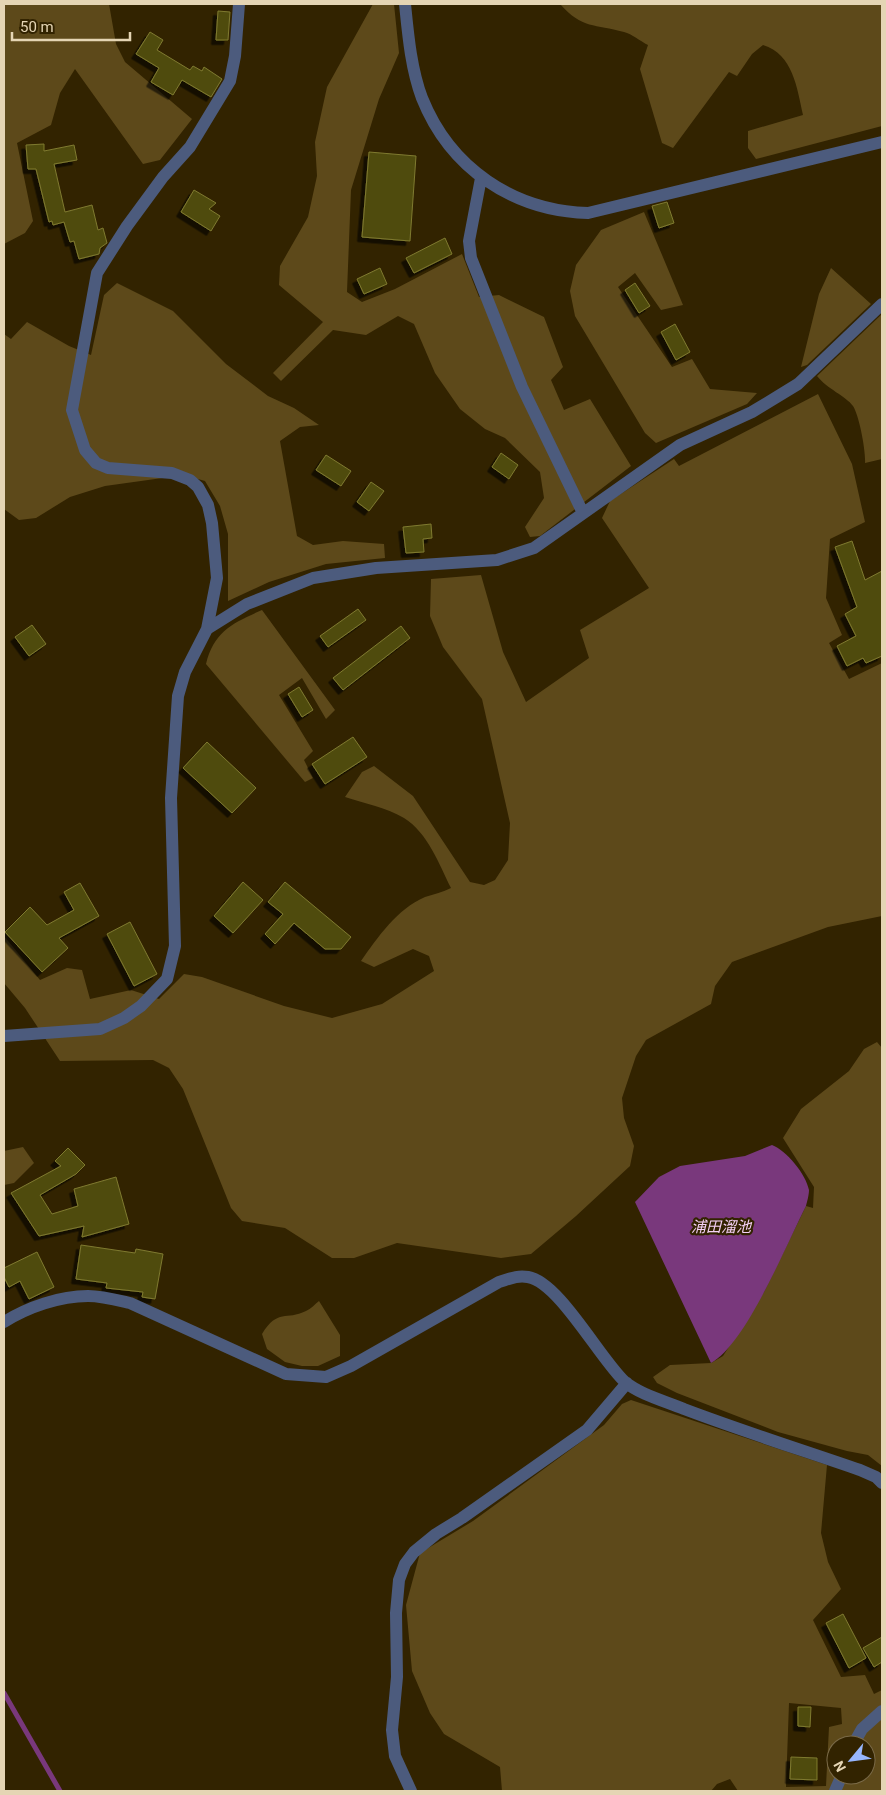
<svg xmlns="http://www.w3.org/2000/svg" width="886" height="1795" font-family="Roboto,'Noto Sans JP',sans-serif">
	<style>
		.green { fill: #5d491a; fill-rule: evenodd }
		.water { fill: #79387c }
		.lines { fill: none; stroke-linecap: round; stroke-linejoin: round }
		.stream { stroke: #79387c; stroke-width: 5 }
		.building { fill: #504c11; stroke: #7f7a2f; filter: url(#shadow) }
		.street { stroke: #4c5b7d; stroke-width: 12 }
		.labels { text-anchor: middle; stroke-width: 4.5; stroke-linejoin: round; paint-order: stroke }
		.water-label { font-size: 15px; font-style: italic; fill: #f5d1f6; stroke: #322300 }
	</style>
	<defs>
		<filter id="shadow"><feDropShadow dx="-4.5" dy="4.5" stdDeviation="0" flood-color="#0009"/></filter>
	</defs>
	<rect width="100%" height="100%" fill="#322300"/>
	<path class="green" d="M 4,4 L 109,4 L 116,44 L 125,62 L 192,119 L 160,160 L 143,164 L 75,69 L 60,93 L 51,125 L 17,143 L 33,221 L 25,233 L 4,244 Z
		M 373,4 L 394,4 L 399,53 L 379,99 L 351,190 L 347,292 L 362,302 L 395,289 L 462,254 L 479,297 L 499,295 L 544,317 L 563,367 L 551,380 L 564,410 L 590,399 L 631,466 L 540,536 L 530,537 L 525,527 L 544,498 L 540,472 L 505,438 L 485,429 L 460,409 L 435,373 L 414,324 L 398,316 L 366,335 L 333,330 L 281,381 L 273,373 L 323,322 L 279,285 L 280,266 L 308,217 L 317,176 L 315,142 L 327,87 Z
		M 560,4 L 882,4 L 882,126 L 756,159 L 748,148 L 748,131 L 803,115 C 797,88 793,54 763,45 L 752,54 L 737,76 L 729,72 L 673,148 L 662,143 L 640,69 L 648,45 C 640,41 632,34 624,32 C 595,24 582,29 560,4 Z
		M 644,212 L 683,305 L 661,310 L 635,273 L 618,287 L 672,367 L 692,359 L 710,389 L 757,393 L 747,404 L 656,443 L 645,433 L 575,316 L 570,291 L 576,265 L 601,230 Z
		M 831,268 L 871,304 L 807,365 L 801,367 L 819,294 Z
		M 117,283 L 173,311 L 226,364 L 268,396 L 294,408 L 319,425 L 300,427 L 280,441 L 297,536 L 313,545 L 343,541 L 384,544 L 385,558 L 326,564 L 269,582 L 228,601 L 228,534 L 220,506 L 205,481 L 184,475 L 105,486 L 70,497 L 36,518 L 19,520 L 4,509 L 4,334 L 11,339 L 27,322 L 69,346 L 91,355 L 104,295 Z
		M 882,314 L 882,459 L 865,463 C 866,451 859,415 853,406 C 846,396 827,389 817,376 Z
		M 818,394 L 852,464 L 865,522 L 830,539 L 826,598 L 842,635 L 829,643 L 849,679 L 882,663 L 882,916 L 828,927 L 732,962 L 715,986 L 711,1004 L 646,1040 L 636,1056 L 622,1098 L 624,1118 L 634,1146 L 630,1166 L 576,1216 L 531,1254 L 501,1258 L 397,1243 L 354,1258 L 332,1258 L 285,1228 L 242,1221 L 231,1208 L 183,1089 L 169,1068 L 153,1060 L 60,1061 L 25,1008 L 4,983 L 4,936 L 40,980 L 67,968 L 82,970 L 90,999 L 131,990 L 159,999 L 184,974 L 202,977 L 284,1006 L 332,1018 L 382,1004 L 434,971 L 429,956 L 413,949 L 374,967 L 361,961 C 378,937 397,909 425,897 C 434,894 443,892 451,888 C 439,864 428,833 404,818 C 387,808 364,803 345,797 L 362,772 L 374,766 L 413,796 L 470,882 L 484,885 L 495,880 L 508,860 L 510,823 L 482,699 L 443,647 L 430,616 L 431,579 L 481,575 L 503,652 L 526,702 L 589,658 L 580,630 L 649,588 L 602,518 L 610,501 L 674,459 L 679,466 Z
		M 262,610 L 335,710 L 326,719 L 302,678 L 279,695 L 313,751 L 304,760 L 313,778 L 305,782 L 206,664 C 214,631 233,623 262,610 Z
		M 877,1042 L 882,1048 L 882,1466 L 868,1455 L 847,1451 L 778,1432 L 677,1393 L 657,1383 L 653,1377 L 670,1365 L 711,1363 L 723,1356 L 764,1292 L 806,1206 L 813,1208 L 814,1187 L 783,1138 L 801,1109 L 849,1071 L 864,1049 Z
		M 23,1147 L 34,1163 L 14,1183 L 4,1185 L 4,1151 Z
		M 319,1301 L 340,1335 L 340,1356 L 318,1366 L 302,1366 L 285,1362 L 267,1349 L 262,1334 C 278,1308 286,1321 306,1311 C 311,1309 315,1304 319,1301 Z
		M 631,1400 L 827,1465 L 821,1533 L 828,1562 L 841,1589 L 813,1620 L 841,1677 L 865,1675 L 874,1694 L 882,1690 L 882,1791 L 738,1791 L 730,1779 L 717,1784 L 711,1791 L 502,1791 L 500,1767 L 444,1734 L 430,1713 L 412,1671 L 406,1605 L 420,1553 L 473,1521 L 604,1425 L 622,1404 ZM 789,1703 L 841,1708 L 842,1724 L 829,1727 L 826,1786 L 786,1787 ZM 836,1745 L 866,1745 L 866,1775 L 836,1775 Z"/>
	<path class="water" d="M 772,1145 C 786,1150 806,1174 809,1190 C 809,1195 807,1202 806,1206 C 786,1245 746,1344 711,1363 L 635,1202 L 659,1177 L 680,1166 L 745,1156 Z"/>
	<g class="lines">
		<path class="stream" d="M 4,1693 L 60,1791"/>
	</g>
	<path class="building" d="M 218,11 L 230,12 L 228,40 L 216,40 Z
		M 150,32 L 163,40 L 157,50 L 190,70 L 193,66 L 202,71 L 204,67 L 222,79 L 211,97 L 182,80 L 173,95 L 151,82 L 159,68 L 136,54 Z
		M 44,144 L 44,151 L 74,145 L 77,160 L 54,164 L 65,212 L 92,205 L 98,230 L 103,228 L 107,243 L 100,248 L 99,254 L 79,259 L 74,241 L 70,242 L 64,222 L 53,225 L 52,221 L 49,222 L 36,169 L 28,169 L 26,145 Z
		M 369,152 L 416,156 L 410,241 L 362,237 Z
		M 194,190 L 216,203 L 209,209 L 220,216 L 211,231 L 181,212 Z
		M 667,202 L 674,223 L 659,228 L 652,206 Z
		M 445,238 L 452,254 L 414,273 L 406,258 Z
		M 380,268 L 387,284 L 364,294 L 357,279 Z
		M 635,283 L 650,306 L 639,313 L 625,290 Z
		M 675,324 L 690,352 L 676,360 L 661,332 Z
		M 501,453 L 518,465 L 509,479 L 492,467 Z
		M 326,455 L 351,471 L 341,486 L 316,470 Z
		M 371,482 L 384,491 L 369,511 L 357,502 Z
		M 431,524 L 432,538 L 423,539 L 424,552 L 406,553 L 403,527 Z
		M 852,541 L 865,580 L 882,571 L 882,656 L 866,663 L 863,658 L 847,666 L 837,646 L 856,636 L 845,614 L 857,607 L 835,547 Z
		M 358,609 L 366,620 L 328,647 L 320,636 Z
		M 32,625 L 46,644 L 29,656 L 15,637 Z
		M 401,626 L 410,638 L 343,690 L 333,678 Z
		M 299,687 L 313,710 L 302,717 L 288,694 Z
		M 353,737 L 367,757 L 325,784 L 312,764 Z
		M 207,742 L 256,788 L 232,813 L 183,768 Z
		M 243,882 L 263,900 L 233,933 L 214,916 Z
		M 285,882 L 351,937 L 341,949 L 325,949 L 294,923 L 275,944 L 265,934 L 283,914 L 268,902 Z
		M 80,883 L 99,916 L 59,938 L 68,948 L 42,972 L 5,932 L 30,907 L 47,925 L 74,910 L 64,892 Z
		M 130,922 L 157,974 L 134,986 L 107,934 Z
		M 68,1148 L 85,1165 L 76,1174 L 40,1195 L 52,1214 L 78,1206 L 74,1189 L 116,1177 L 129,1224 L 82,1237 L 84,1226 L 39,1236 L 11,1193 L 61,1166 L 55,1161 Z
		M 81,1245 L 135,1253 L 136,1249 L 163,1254 L 155,1299 L 142,1297 L 143,1292 L 106,1288 L 107,1283 L 76,1279 Z
		M 37,1252 L 54,1287 L 29,1299 L 20,1281 L 9,1287 L 4,1277 L 4,1268 Z
		M 843,1614 L 866,1658 L 849,1668 L 826,1623 Z
		M 882,1637 L 882,1662 L 874,1667 L 863,1648 Z
		M 798,1707 L 811,1707 L 810,1727 L 798,1726 Z
		M 791,1757 L 817,1758 L 817,1780 L 790,1779 Z"/>
	<g class="lines">
		<path class="street" d="M 405,4 C 408,34 411,69 422,98 C 450,168 513,211 588,213 L 882,142
			M 481,178 L 469,241 L 471,258 L 522,387 L 583,513
			M 207,629 L 217,578 L 212,523 L 208,505 L 198,487 L 190,480 L 172,473 L 108,468 L 96,463 L 85,450 L 72,410 L 97,273 L 127,226 L 163,177 L 190,147 L 230,81 L 235,56 L 239,4
			M 4,1036 L 100,1029 L 124,1018 L 141,1006 L 167,979 L 175,946 L 171,798 L 178,696 L 185,672 L 207,629 L 247,604 L 313,578 L 376,568 L 497,560 L 534,548 L 680,445 L 752,412 L 798,384 L 882,304
			M 4,1322 C 28,1307 60,1296 88,1296 C 102,1296 117,1300 130,1303 L 286,1374 L 326,1377 L 351,1366 L 499,1282 C 509,1279 517,1275 528,1277 C 559,1282 600,1359 625,1382 C 641,1395 665,1401 684,1409 C 742,1431 802,1450 860,1470 L 876,1477 L 882,1483
			M 853,1745 L 862,1729 L 882,1711
			M 411,1791 L 395,1756 L 392,1730 L 397,1677 L 396,1613 L 399,1580 L 405,1564 L 414,1552 L 436,1534 L 462,1518 L 587,1430 L 627,1383
			M 835,1791 L 842,1775"/>
	</g>
	<g class="labels">
		<g class="water-label">
			<text x="721" y="1232">浦田溜池</text>
		</g>
	</g>
	<rect width="886" height="1795" fill="none" stroke="#e5d5b4" stroke-width="10"/>
	<g transform="translate(851 1760) rotate(241)"><circle r="24" fill="#322300" stroke="#7a6a48"/>
	<path d="M0-4L9 19L0 12L-9 19Z" fill="#97b6fd"/>
	<text y="-8" font-size="14" font-weight="bold" text-anchor="middle" fill="#e5d5b4">N</text>
	</g>
	<path d="M12 32v8h118v-8" fill="none" stroke="#e5d5b4" stroke-width="2.5"/>
	<text x="20" y="32" font-size="15" fill="#e5d5b4" stroke="#322300" stroke-width="4" paint-order="stroke">50 m</text>
</svg>
